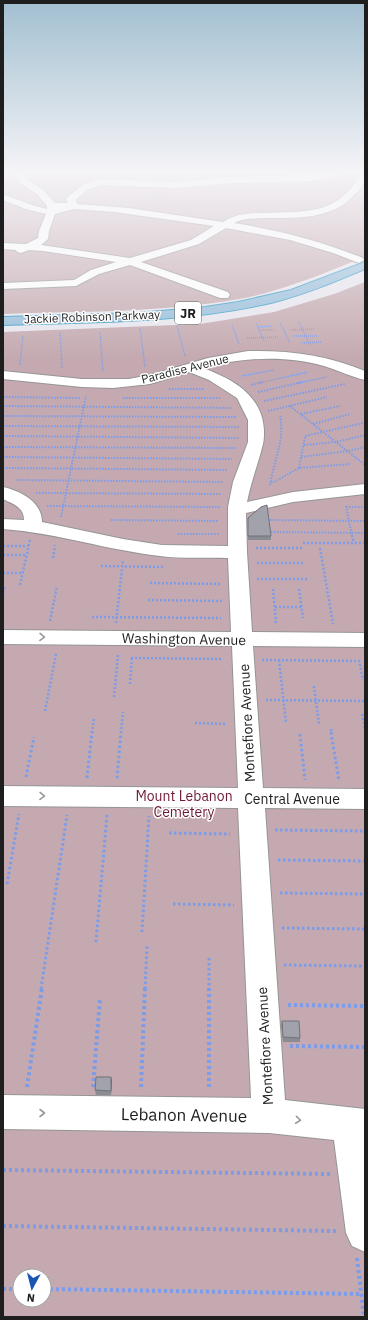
<svg xmlns="http://www.w3.org/2000/svg" width="368" height="1320" font-family="'IBM Plex Sans',sans-serif">
	<style>
		.cemetery { fill: #c4aab0; fill-rule: evenodd }
		.lines { fill: none; stroke-linecap: round; stroke-linejoin: round }
		.minor-casing { stroke: #959595; stroke-width: 2 }
		.highway-casing { stroke: #3a9fc4; stroke-width: 2 }
		.path-far5 { stroke: #7c9be8; stroke-width: 1; stroke-dasharray: 1 1; stroke-linecap: butt }
		.path-far4 { stroke: #7c9be8; stroke-width: 1.5; stroke-dasharray: 1 1; stroke-linecap: butt }
		.path-far3 { stroke: #7c9be8; stroke-width: 2; stroke-dasharray: 1.5 1.5; stroke-linecap: butt }
		.path-far2 { stroke: #7c9be8; stroke-width: 2.5; stroke-dasharray: 2 2; stroke-linecap: butt }
		.path-far1 { stroke: #7c9be8; stroke-width: 3; stroke-dasharray: 2.5 2.5; stroke-linecap: butt }
		.path { stroke: #7c9be8; stroke-width: 4; stroke-dasharray: 3 3; stroke-linecap: butt }
		.minor { fill: #fff; fill-rule: evenodd }
		.highway { fill: #97bedb; fill-rule: evenodd }
		.wall { fill: #8b8b94 }
		.shaded-wall { fill: #717178 }
		.building { fill: #a2a2ac; stroke: #717178 }
		.oneway { stroke: #9a9a9a }
		.labels { text-anchor: middle; stroke-width: 3; stroke-linejoin: round; paint-order: stroke }
		.far-street-label { font-size: 12px; fill: #1e1e1e; stroke: #fff }
		.shield { fill: #fff; stroke: #626262; stroke-width: 1 }
		.shield-label { font-size: 13px; font-weight: bold; fill: #1e1e1e }
		.street-label { font-size: 14px; fill: #1e1e1e; stroke: #fff }
		.park-label { font-size: 14px; fill: #6f1934; stroke: #fff }
		.near-street-label { font-size: 17px; fill: #1e1e1e; stroke: #fff }
	</style>
	<rect width="100%" height="100%" fill="#e8e6ee"/>
	<path class="cemetery" d="M 3,174 L 365,174 L 365,257 C 324,273 283,291 239,299 C 161,313 81,311 3,314 Z
		M 365,282 L 365,1317 L 3,1317 L 3,332 L 200,324 L 274,312 L 334,294 ZM 20,1276 L 44,1276 L 44,1300 L 20,1300 Z"/>
	<g class="lines">
		<g class="minor-casing">
			<path id="minor" d="M 13,174 L 22,174 L 26,179 L 43,190 L 55,203 L 68,203 L 66,199 L 68,197 L 84,184 L 100,179 L 178,182 L 231,177 L 338,174 L 337,176 L 314,181 L 231,183 L 178,188 L 100,185 L 87,190 L 76,200 L 77,204 L 129,208 L 223,222 C 236,214 248,213 264,213 C 307,211 336,216 361,174 L 365,174 C 365,184 361,189 354,195 C 332,220 295,218 264,218 C 253,219 243,218 234,223 C 278,230 321,241 363,258 L 364,260 L 359,263 L 333,253 L 290,240 L 226,228 L 199,244 L 141,262 L 228,292 L 230,295 L 228,298 L 220,298 L 130,265 L 99,274 L 76,286 L 3,289 L 3,283 L 74,280 L 91,270 L 116,262 L 43,251 L 29,250 L 21,253 L 17,252 L 16,250 L 3,249 L 3,243 L 26,244 L 38,238 L 39,231 L 46,214 L 26,209 L 3,200 L 3,194 L 32,205 L 47,209 L 47,206 L 37,194 L 20,183 ZM 74,209 L 114,212 L 214,226 L 191,240 L 130,258 L 41,245 L 48,239 L 49,231 L 55,214 Z
				M 248,351 C 289,350 327,355 365,371 L 365,380 C 351,377 338,370 324,366 C 286,355 242,357 203,368 C 233,379 263,396 264,431 C 264,435 264,440 263,444 C 258,464 251,482 247,502 L 293,492 L 365,484 L 365,494 L 293,502 L 246,513 L 247,552 L 252,632 L 365,633 L 365,647 L 253,646 L 263,788 L 365,789 L 365,809 L 265,808 L 285,1100 L 365,1109 L 365,1252 L 352,1246 L 346,1233 L 334,1140 L 269,1133 L 3,1129 L 3,1095 L 251,1098 L 238,808 L 3,806 L 3,786 L 238,788 L 232,646 L 3,644 L 3,630 L 231,632 L 228,558 C 206,557 182,559 160,556 C 107,550 57,533 3,529 L 3,519 L 24,520 C 24,507 13,504 3,499 L 3,487 C 21,491 42,502 42,522 L 123,539 L 162,545 L 228,546 L 228,507 L 233,482 L 248,442 L 248,420 L 237,398 L 209,380 L 189,372 L 150,384 L 113,388 L 82,387 L 3,379 L 3,371 L 82,379 L 129,379 L 154,374 L 208,358 Z"/>
		</g>
		<g class="highway-casing">
			<path id="highway" d="M 365,262 L 365,269 C 334,282 303,295 271,303 C 183,323 93,322 3,325 L 3,317 L 138,313 L 205,307 L 238,302 L 291,290 Z"/>
		</g>
		<path class="path-far5" d="M 51,185 L 62,183
			M 154,197 L 172,204"/>
		<path class="path-far4" d="M 299,322 L 310,345
			M 256,323 L 264,341
			M 280,323 L 290,343
			M 232,324 L 239,344
			M 177,326 L 185,356
			M 258,327 L 272,326
			M 140,328 L 145,367
			M 259,330 L 274,330
			M 291,330 L 314,329
			M 100,332 L 103,371
			M 60,333 L 62,368
			M 294,336 L 317,336
			M 247,338 L 278,337
			M 302,343 L 321,342
			M 20,365 L 23,335
			M 242,376 L 274,370
			M 259,383 L 308,372
			M 298,383 L 327,377"/>
		<path class="path-far3" d="M 251,385 L 263,382
			M 169,389 L 204,389
			M 258,392 L 303,382
			M 3,397 L 80,398
			M 123,398 L 220,398
			M 264,401 L 345,384
			M 3,406 L 232,408
			M 290,406 L 365,465
			M 268,411 L 327,397
			M 301,414 L 340,406
			M 3,416 L 237,417
			M 313,424 L 350,414
			M 3,426 L 240,427
			M 3,436 L 240,438
			M 304,445 L 336,442 L 365,435
			M 3,447 L 236,448
			M 3,457 L 232,459
			M 301,457 L 348,451 L 365,447
			M 3,468 L 228,470
			M 299,468 L 305,436 L 363,423
			M 17,480 L 224,482
			M 271,482 L 274,482 L 299,468 L 351,464
			M 270,485 C 274,459 285,442 280,415
			M 36,493 L 221,494
			M 47,506 L 220,507
			M 346,506 L 352,536
			M 346,507 L 365,507
			M 61,517 L 86,396
			M 111,520 L 219,521
			M 267,520 L 365,521
			M 268,532 L 365,533
			M 178,534 L 219,534"/>
		<path class="path-far2" d="M 352,535 L 354,543
			M 303,543 L 365,543
			M 3,546 L 28,546
			M 256,548 L 302,548
			M 320,548 L 333,624
			M 3,555 L 26,555
			M 53,558 L 55,545
			M 257,563 L 304,563
			M 101,566 L 163,567
			M 3,573 L 23,573
			M 257,579 L 307,579
			M 150,583 L 221,584
			M 20,585 L 30,540
			M 273,589 L 276,623
			M 299,589 L 303,618
			M 3,593 L 5,587
			M 148,600 L 222,601
			M 275,607 L 302,607
			M 92,617 L 221,618
			M 50,621 L 57,586
			M 116,623 L 123,560
			M 131,658 L 223,659
			M 262,660 L 359,661
			M 279,660 L 286,723
			M 359,660 L 363,680
			M 130,684 L 132,657
			M 314,686 L 319,724
			M 114,697 L 118,655
			M 266,700 L 365,701
			M 45,711 L 56,654
			M 362,714 L 365,729
			M 195,723 L 226,724
			M 331,729 L 332,733
			M 92,733 L 94,718
			M 121,733 L 123,712"/>
		<path class="path-far1" d="M 331,732 L 339,781
			M 300,734 L 305,780
			M 26,777 L 34,737
			M 87,778 L 92,732
			M 117,778 L 121,732
			M 275,830 L 365,831
			M 169,833 L 230,834
			M 278,860 L 365,861
			M 7,884 L 19,814
			M 280,893 L 365,894
			M 173,904 L 234,905
			M 282,928 L 365,929
			M 142,932 L 149,816
			M 96,942 L 107,815
			M 209,958 L 209,989
			M 284,965 L 365,966
			M 41,989 L 67,815
			M 145,989 L 147,946"/>
		<path class="path" d="M 209,988 L 209,1088
			M 288,1005 L 365,1006
			M 290,1046 L 365,1047
			M 27,1087 L 42,988
			M 93,1087 L 100,998
			M 141,1087 L 145,988
			M 3,1170 L 330,1174
			M 3,1226 L 337,1231
			M 357,1258 L 364,1317
			M 3,1289 L 20,1289
			M 44,1289 L 361,1294"/>
		<use href="#minor" class="minor"/>
		<use href="#highway" class="highway"/>
	</g>
	<path class="wall" d="M 248,518 L 271,536 L 271,540 L 248,540 Z
		M 282,1021 L 300,1038 L 300,1042 L 283,1042 L 281,1025 Z
		M 111,1077 L 112,1081 L 111,1095 L 96,1095 L 95,1090 Z"/>
	<path class="shaded-wall" d="M 111,1077 L 112,1081 L 111,1095 Z"/>
	<path class="building" d="M 267,505 L 271,536 L 248,536 L 248,518 L 261,507 Z
		M 282,1021 L 299,1021 L 300,1038 L 283,1037 Z
		M 96,1077 L 111,1077 L 111,1091 L 95,1090 Z"/>
	<defs><path id="oneway-chevron" d="M-2-3.5L2.5 0L-2 3.5" fill="none" stroke-width="1.6" stroke-linecap="round" stroke-linejoin="round"/></defs>
	<g class="oneway">
		<use href="#oneway-chevron" transform="translate(42 637) rotate(1)"/>
		<use href="#oneway-chevron" transform="translate(42 796) rotate(1)"/>
		<use href="#oneway-chevron" transform="translate(42 1113)"/>
		<use href="#oneway-chevron" transform="translate(298 1120) rotate(6)"/>
	</g>
	<linearGradient id="sky" x2="0" y2="1"><stop stop-color="#a1bfd0"/><stop offset="0.48" stop-color="#f5f4f7"/><stop offset="1" stop-color="#f5f4f7" stop-opacity="0"/></linearGradient>
	<rect width="368" height="359" fill="url(#sky)"/>
	<g class="labels">
		<g class="far-street-label">
			<text transform="translate(92 317) rotate(-2)" y="4">Jackie Robinson Parkway</text>
			<text transform="translate(185 369) rotate(-14)" y="4">Paradise Avenue</text>
		</g>
		<rect class="shield" x="175" y="302" width="26" height="22" rx="3"/>
		<g class="shield-label">
			<text x="188" y="318">JR</text>
		</g>
		<g class="street-label">
			<text transform="translate(184 639) rotate(1)" y="5">Washington Avenue</text>
			<text transform="translate(247 723) rotate(-93)" y="5">Montefiore Avenue</text>
			<text x="292" y="804">Central Avenue</text>
			<text transform="translate(265 1046) rotate(-93)" y="5">Montefiore Avenue</text>
		</g>
		<g class="park-label">
			<text x="184" y="801">Mount Lebanon<tspan x="184" dy="16">Cemetery</tspan></text>
		</g>
		<g class="near-street-label">
			<text transform="translate(184 1115) rotate(1)" y="6">Lebanon Avenue</text>
		</g>
	</g>
	<rect width="368" height="1320" fill="none" stroke="#1e1e1e" stroke-width="8"/>
	<g transform="translate(32 1288) rotate(187)"><circle r="19" fill="#ffffff" stroke="#a5a5a5"/>
	<path d="M0-3L7 15L0 10L-7 15Z" fill="#1955b3"/>
	<text y="-6" font-size="11" font-weight="bold" text-anchor="middle" fill="#1e1e1e">N</text>
	</g>
</svg>
